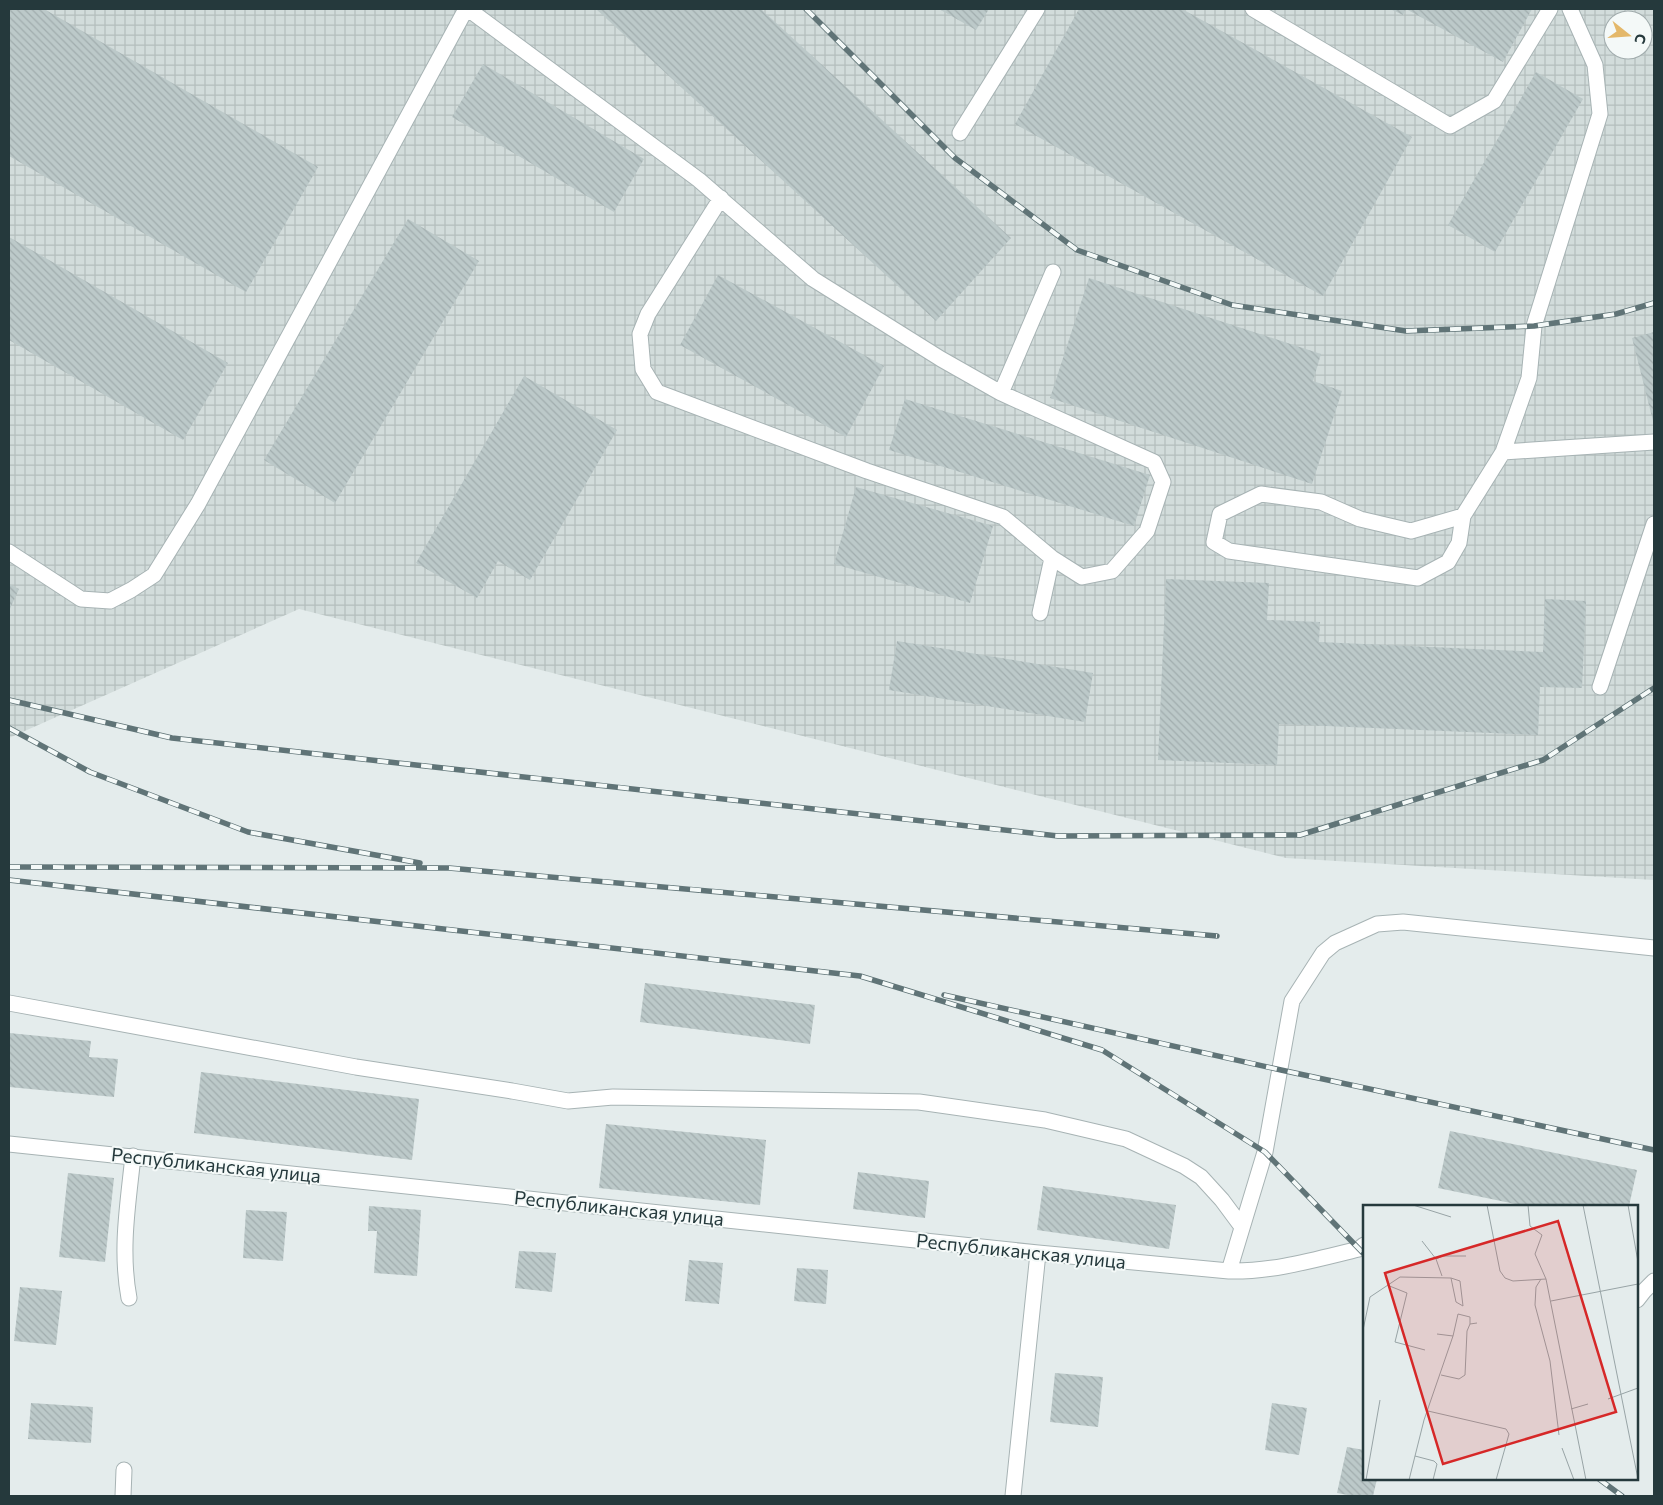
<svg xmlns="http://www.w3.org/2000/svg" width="1663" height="1505" font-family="Commissioner,sans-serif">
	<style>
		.industrial { fill: url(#industrial-grid); fill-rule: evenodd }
		.building { fill: url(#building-back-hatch) }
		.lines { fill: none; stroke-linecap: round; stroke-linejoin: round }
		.minor-casing { stroke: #a7b3b4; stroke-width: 17 }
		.minor { stroke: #fff; stroke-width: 15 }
		.rail-casing { stroke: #607477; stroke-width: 5.5 }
		.rail { stroke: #f4f9f8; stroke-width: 4; stroke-dasharray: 11; stroke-linecap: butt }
		.labels { text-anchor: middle; stroke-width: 4; stroke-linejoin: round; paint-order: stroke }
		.street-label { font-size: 19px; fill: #25393c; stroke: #f4f9f8 }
		.inset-road { fill: none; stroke: #98a4a6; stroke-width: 1 }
		.view { fill: #d62828; fill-opacity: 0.15; stroke: #d62828; stroke-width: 2.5 }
		.inset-edge { fill: none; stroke: #25393c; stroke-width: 2.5 }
	</style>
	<defs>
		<pattern id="industrial-grid" width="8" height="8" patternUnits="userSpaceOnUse" patternTransform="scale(1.25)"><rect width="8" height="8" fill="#d2dcdb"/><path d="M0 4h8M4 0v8" fill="none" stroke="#b4bebd"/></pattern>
		<pattern id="building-back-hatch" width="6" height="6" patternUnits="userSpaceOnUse" patternTransform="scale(1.25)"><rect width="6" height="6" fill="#bcc9c9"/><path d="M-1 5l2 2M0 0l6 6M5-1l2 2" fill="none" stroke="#a1adae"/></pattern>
	</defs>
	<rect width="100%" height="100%" fill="#e4ecec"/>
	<path class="industrial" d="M 9,9 L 1654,9 L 1654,880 L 1286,858 L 299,609 L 9,738 ZM 1613,20 L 1643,20 L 1643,50 L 1613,50 Z"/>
	<path class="building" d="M 9,9 L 44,9 L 318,167 L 246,292 L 9,156 Z
		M 596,9 L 761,9 L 1011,238 L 936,321 Z
		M 939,9 L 989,9 L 976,30 Z
		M 1079,9 L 1182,9 L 1412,137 L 1323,296 L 1015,124 Z
		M 1390,9 L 1406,9 L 1403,15 Z
		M 1406,9 L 1532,9 L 1503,62 Z
		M 483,64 L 644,159 L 614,212 L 452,117 Z
		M 1536,72 L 1583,99 L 1495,252 L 1448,225 Z
		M 408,219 L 479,261 L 335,503 L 264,460 Z
		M 9,237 L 228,363 L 183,440 L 9,340 Z
		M 718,275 L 884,366 L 846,437 L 680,345 Z
		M 1089,278 L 1321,354 L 1313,381 L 1342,391 L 1312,484 L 1050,398 Z
		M 1654,332 L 1654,421 L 1653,421 L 1632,338 Z
		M 524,376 L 617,430 L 530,580 L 498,561 L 477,598 L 416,563 Z
		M 905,399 L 1150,475 L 1134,526 L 889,450 Z
		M 856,487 L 993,526 L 970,603 L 834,564 Z
		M 1166,579 L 1269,583 L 1267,620 L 1320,622 L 1319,642 L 1543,652 L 1545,599 L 1586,601 L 1582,688 L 1540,687 L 1538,735 L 1279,724 L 1277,765 L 1158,760 Z
		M 9,584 L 19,589 L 9,611 Z
		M 897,641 L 1093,673 L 1085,722 L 889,690 Z
		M 645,983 L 815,1005 L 810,1044 L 640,1022 Z
		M 9,1033 L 91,1041 L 89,1057 L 118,1059 L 114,1097 L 9,1087 Z
		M 201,1072 L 419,1099 L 412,1160 L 194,1133 Z
		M 606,1124 L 766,1140 L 760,1205 L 599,1188 Z
		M 1450,1131 L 1637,1170 L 1629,1206 L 1525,1206 L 1438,1188 Z
		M 858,1172 L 929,1181 L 925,1218 L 853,1209 Z
		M 68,1173 L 114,1178 L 105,1262 L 59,1257 Z
		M 1043,1186 L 1176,1205 L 1169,1249 L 1037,1230 Z
		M 369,1206 L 421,1210 L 417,1276 L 374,1273 L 377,1231 L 368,1231 Z
		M 246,1210 L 287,1212 L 283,1261 L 243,1258 Z
		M 519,1251 L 556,1253 L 552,1292 L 515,1288 Z
		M 689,1260 L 723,1263 L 719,1304 L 685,1301 Z
		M 797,1268 L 828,1270 L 826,1304 L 794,1301 Z
		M 20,1287 L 62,1291 L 56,1345 L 14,1341 Z
		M 1055,1373 L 1103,1377 L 1098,1427 L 1050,1422 Z
		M 31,1403 L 93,1407 L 91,1443 L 28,1439 Z
		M 1272,1403 L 1307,1408 L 1299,1455 L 1265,1450 Z
		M 1347,1447 L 1364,1450 L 1364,1479 L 1377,1479 L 1373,1496 L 1353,1496 L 1337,1493 Z"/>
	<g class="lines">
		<g class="minor-casing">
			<path id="minor" d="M 468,9 L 699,180 L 813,279 L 941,359 L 1001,393 L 1053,272
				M 1253,9 L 1450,126 L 1494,101 L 1550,9
				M 960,133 L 1037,9
				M 721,198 L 648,314 L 640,334 L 643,369 L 657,392 L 867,471 L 1003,517 L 1052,558 L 1040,613
				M 1001,393 L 1154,462 L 1163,482 L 1147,531 L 1112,571 L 1082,577 L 1052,558
				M 1503,452 L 1654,442
				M 1463,516 L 1459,543 L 1448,562 L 1418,578 L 1229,551 L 1214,542 L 1220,514 L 1261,494 L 1321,502 L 1360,519 L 1411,531 L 1463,516 L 1503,452 L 1529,378 L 1534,326 L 1600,114 L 1595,65 L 1570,9
				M 9,552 L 81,599 L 110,601 L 131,590 L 154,575 L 198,504 L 466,9
				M 1600,687 L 1654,524
				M 9,1003 L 356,1067 L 512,1091 L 568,1101 L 613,1097 L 919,1102 L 1045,1120 L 1126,1139 L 1184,1166 L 1201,1177 L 1222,1200 L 1242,1227
				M 9,1144 L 1038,1253 L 1229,1271
				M 1364,1245 L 1359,1249 C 1317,1259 1273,1272 1229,1271 L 1265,1152 L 1292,1001 L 1323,953 L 1335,943 L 1377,924 L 1403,922 L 1654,948
				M 129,1298 C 120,1250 128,1204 133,1156
				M 1637,1300 L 1644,1291 L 1654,1281
				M 123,1496 L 124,1470
				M 1013,1496 L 1038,1253"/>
		</g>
		<use href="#minor" class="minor"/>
		<g class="rail-casing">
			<path id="rail" d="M 806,9 L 955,158 L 1077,250 L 1232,305 L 1406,331 L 1534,326 L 1616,314 L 1654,303
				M 9,700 L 172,738 L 1058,836 L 1300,835 L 1543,760 L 1654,688
				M 9,728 L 90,772 L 248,832 L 420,863
				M 9,867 L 449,868 L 1217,936
				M 9,880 L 860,976 L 1102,1050 L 1265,1152 L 1364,1254
				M 944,995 L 1281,1070 L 1654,1150
				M 1599,1479 L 1622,1496"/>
		</g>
		<use href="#rail" class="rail"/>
	</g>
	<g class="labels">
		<g class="street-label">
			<text transform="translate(216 1165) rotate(6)" y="7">Республиканская улица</text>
			<text transform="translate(619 1208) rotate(6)" y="7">Республиканская улица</text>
			<text transform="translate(1021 1251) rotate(6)" y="7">Республиканская улица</text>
		</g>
	</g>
	<g transform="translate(1363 1205)">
		<rect width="275" height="275" fill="#e4ecec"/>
		<path class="inset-road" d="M 50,0 L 88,12M 124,0 L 137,66 L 142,73 L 150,76 L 183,74 L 172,49 L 179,30 L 167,21 L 165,0M 220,0 L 275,274M 265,0 L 275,57M 59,36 L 73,54 L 79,71M 73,54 L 80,51 L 103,51M 178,74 L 173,82 L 172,100 L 187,156 L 196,230M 183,74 L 223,275M 24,80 L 44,88 L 32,137 L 62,145M 188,96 L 275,79M 0,125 L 7,92 L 37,72 L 88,73 L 93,97 L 100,101 L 97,76 L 88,73M 90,131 L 95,109 L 107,112 L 107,119M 78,170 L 96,174 L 102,170 L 104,126 L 107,119 L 114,118M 245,194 L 275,183M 208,204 L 225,199M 65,206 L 143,224 L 146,229 L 133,275M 199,243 L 211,275M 52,251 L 71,256 L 74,259 L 70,275M 3,275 L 17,195M 46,275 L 61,215 L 90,131 L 74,129"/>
		<path class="view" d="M 195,16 L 253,207 L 80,259 L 22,68 Z"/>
		<rect width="275" height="275" class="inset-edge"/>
	</g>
	<rect width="1663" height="1505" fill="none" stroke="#25393c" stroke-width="20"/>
	<g transform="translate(1628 35) rotate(107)"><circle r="24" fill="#f4f9f8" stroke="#a1acad"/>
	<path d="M0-4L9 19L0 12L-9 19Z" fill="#e4b86a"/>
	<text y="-8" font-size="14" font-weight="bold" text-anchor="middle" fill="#25393c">С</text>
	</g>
</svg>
